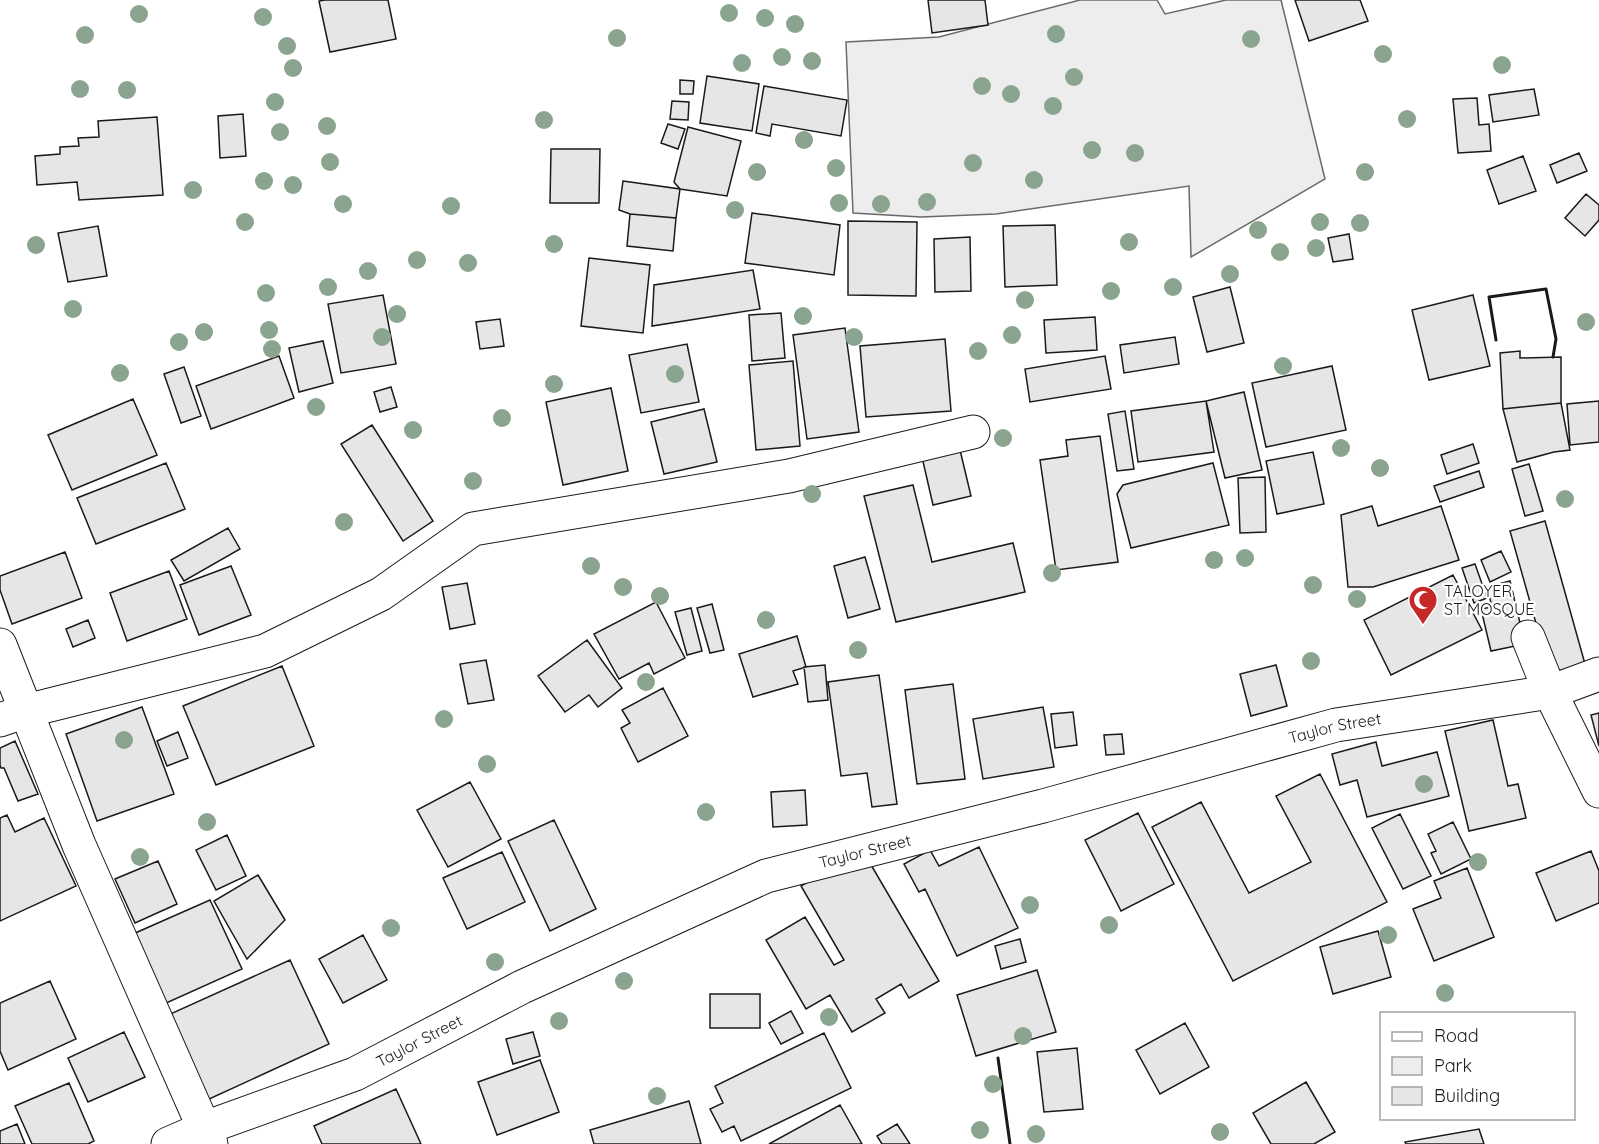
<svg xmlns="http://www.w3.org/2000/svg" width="1599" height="1144" font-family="Quicksand,sans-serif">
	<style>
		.green { fill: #ededed; stroke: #6a6a6a; stroke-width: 1.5 }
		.building { fill: #e6e6e6; stroke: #1a1a1a; stroke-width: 1.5 }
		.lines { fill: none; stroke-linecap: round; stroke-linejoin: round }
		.minor-casing { stroke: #1a1a1a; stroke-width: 35 }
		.minor { stroke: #fff; stroke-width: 33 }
		.wall { stroke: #1a1a1a; stroke-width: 3 }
		.tree { fill: #8aa48f }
		.labels { text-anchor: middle; stroke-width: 4.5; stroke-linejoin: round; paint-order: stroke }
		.poi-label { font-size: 16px; fill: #1a1a1a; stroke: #fff; text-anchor: start }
		.street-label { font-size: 16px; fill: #1a1a1a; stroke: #fff }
	</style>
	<rect width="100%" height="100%" fill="#fff"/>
	<path class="green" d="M 1080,0 L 1157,0 L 1165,14 L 1226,0 L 1281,0 L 1325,179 L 1191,257 L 1189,186 L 996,214 L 921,217 L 853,213 L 846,42 L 939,37 Z"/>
	<path class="building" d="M 325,0 L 388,0 L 396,39 L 330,52 L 319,1 Z
		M 928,0 L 985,0 L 988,25 L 932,33 Z
		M 1295,0 L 1360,0 L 1368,21 L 1309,41 Z
		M 707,76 L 759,84 L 752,131 L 700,123 Z
		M 680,80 L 694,81 L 693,94 L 680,94 Z
		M 764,86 L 847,100 L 841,136 L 772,124 L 770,136 L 756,133 Z
		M 1534,89 L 1539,115 L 1493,122 L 1489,95 Z
		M 1477,98 L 1479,125 L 1489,124 L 1491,151 L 1458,153 L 1453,99 Z
		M 672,101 L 689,102 L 688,120 L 670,119 Z
		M 243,114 L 246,156 L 220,158 L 218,116 Z
		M 157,117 L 163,195 L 79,200 L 77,182 L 37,185 L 35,156 L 60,154 L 60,147 L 79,146 L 78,138 L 99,137 L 98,121 Z
		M 668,124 L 685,129 L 678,149 L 661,143 Z
		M 688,127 L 741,141 L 727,196 L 680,189 L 674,182 Z
		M 551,149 L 600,149 L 599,203 L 550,203 Z
		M 1579,153 L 1587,171 L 1557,183 L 1550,165 Z
		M 1523,156 L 1536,191 L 1499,204 L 1487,170 Z
		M 623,181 L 680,189 L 676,218 L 630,214 L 619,210 Z
		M 1586,194 L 1599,205 L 1599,220 L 1585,236 L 1565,218 Z
		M 752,213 L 840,225 L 834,275 L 745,263 Z
		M 630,214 L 676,218 L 673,251 L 627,246 Z
		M 848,221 L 917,222 L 916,296 L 848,295 Z
		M 1055,225 L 1057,285 L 1005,287 L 1003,226 Z
		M 98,226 L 107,276 L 68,282 L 58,233 Z
		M 1349,234 L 1353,259 L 1333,262 L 1328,238 Z
		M 970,237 L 971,291 L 935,292 L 934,239 Z
		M 589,258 L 650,265 L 643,333 L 581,326 Z
		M 753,270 L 760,309 L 652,326 L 654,285 Z
		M 1230,287 L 1244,343 L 1207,352 L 1193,297 Z
		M 383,295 L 396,364 L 341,373 L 328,304 Z
		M 1473,295 L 1490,366 L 1429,380 L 1412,310 Z
		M 781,313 L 785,358 L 752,361 L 749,315 Z
		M 1095,317 L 1097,350 L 1046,353 L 1044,320 Z
		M 500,319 L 504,346 L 480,349 L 476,322 Z
		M 845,328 L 859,432 L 807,439 L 793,335 Z
		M 1175,337 L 1179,364 L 1124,373 L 1120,345 Z
		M 945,339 L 951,411 L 866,417 L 860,346 Z
		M 323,341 L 333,383 L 299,392 L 289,348 Z
		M 687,344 L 699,402 L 641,413 L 629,355 Z
		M 1520,351 L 1520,358 L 1561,357 L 1561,403 L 1503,409 L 1500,353 Z
		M 279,356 L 294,398 L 211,429 L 196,386 Z
		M 1105,356 L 1111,389 L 1030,402 L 1025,369 Z
		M 793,361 L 800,446 L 756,450 L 749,365 Z
		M 1332,366 L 1346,430 L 1266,447 L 1252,383 Z
		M 184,367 L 201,416 L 181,423 L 164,374 Z
		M 391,387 L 397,407 L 380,412 L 374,392 Z
		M 611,388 L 628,471 L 563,485 L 546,402 Z
		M 1244,392 L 1262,470 L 1225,478 L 1206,401 Z
		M 133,399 L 157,455 L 72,490 L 48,435 Z
		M 1206,401 L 1214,452 L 1138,462 L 1131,411 Z
		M 1599,401 L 1599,442 L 1570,445 L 1567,404 Z
		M 1561,403 L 1570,450 L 1554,452 L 1517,462 L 1503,409 Z
		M 704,409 L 717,462 L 664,474 L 651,422 Z
		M 1125,411 L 1134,469 L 1117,471 L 1108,414 Z
		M 372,425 L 433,521 L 403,541 L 341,444 Z
		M 1100,436 L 1118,562 L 1056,570 L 1040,460 L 1068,456 L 1066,440 Z
		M 1473,444 L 1479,463 L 1447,474 L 1441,455 Z
		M 960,450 L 971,496 L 933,505 L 922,457 Z
		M 1313,452 L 1324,504 L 1277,514 L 1266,461 Z
		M 166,463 L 185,509 L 96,544 L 77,498 Z
		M 1213,463 L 1229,525 L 1131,548 L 1117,494 L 1123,485 Z
		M 1529,464 L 1543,511 L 1525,516 L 1512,469 Z
		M 1479,471 L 1484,487 L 1440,502 L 1434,486 Z
		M 1265,477 L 1266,532 L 1240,533 L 1238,478 Z
		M 913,485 L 932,562 L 1013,543 L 1025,592 L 896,622 L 864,496 Z
		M 1372,506 L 1378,526 L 1441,506 L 1459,560 L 1373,587 L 1348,587 L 1341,515 Z
		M 1545,521 L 1585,664 L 1550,673 L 1510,531 Z
		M 228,528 L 240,549 L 184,581 L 171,560 Z
		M 1501,551 L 1511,572 L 1490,582 L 1481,560 Z
		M 65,552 L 82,598 L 12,624 L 0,590 L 0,576 Z
		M 865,557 L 880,609 L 848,618 L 834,566 Z
		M 1475,564 L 1487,598 L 1474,603 L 1462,568 Z
		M 231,566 L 251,615 L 199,635 L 180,585 Z
		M 169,571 L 187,619 L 127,641 L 110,593 Z
		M 1453,575 L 1482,630 L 1391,675 L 1364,620 Z
		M 1510,581 L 1525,644 L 1491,651 L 1481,609 L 1492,607 L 1487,587 Z
		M 467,583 L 475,624 L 450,629 L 442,587 Z
		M 656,602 L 685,658 L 654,674 L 649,663 L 619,679 L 594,634 Z
		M 712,604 L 724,650 L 710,653 L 697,608 Z
		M 691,608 L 702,651 L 687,655 L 675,612 Z
		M 88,620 L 95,638 L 73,647 L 66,629 Z
		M 797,636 L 806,667 L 793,671 L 798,684 L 753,697 L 739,654 Z
		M 587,640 L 622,688 L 598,707 L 589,695 L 565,712 L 538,676 Z
		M 486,660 L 494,700 L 468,704 L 460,664 Z
		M 825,665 L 828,700 L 808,702 L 804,667 Z
		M 1276,665 L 1287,706 L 1251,716 L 1240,674 Z
		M 282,666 L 314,746 L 216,785 L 183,706 Z
		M 879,675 L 897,804 L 872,807 L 867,773 L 841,776 L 828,682 Z
		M 953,684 L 965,779 L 917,784 L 905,690 Z
		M 663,688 L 688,736 L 638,762 L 621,728 L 630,723 L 622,710 Z
		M 142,707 L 174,794 L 97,821 L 66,734 Z
		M 1043,707 L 1054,767 L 983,779 L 973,719 Z
		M 1073,712 L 1077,745 L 1055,748 L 1051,714 Z
		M 1599,713 L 1599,746 L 1591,715 Z
		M 1493,720 L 1508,786 L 1518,784 L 1526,818 L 1469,831 L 1445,731 Z
		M 178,732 L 188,758 L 167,766 L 157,741 Z
		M 1122,734 L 1124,754 L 1106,755 L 1104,735 Z
		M 15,741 L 38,794 L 18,801 L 4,768 L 1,768 L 0,765 L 0,748 Z
		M 1376,742 L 1382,766 L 1437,752 L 1449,796 L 1367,817 L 1357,780 L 1340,785 L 1332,754 Z
		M 1320,774 L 1387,902 L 1233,981 L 1152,827 L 1201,802 L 1249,893 L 1311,862 L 1276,796 Z
		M 470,782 L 501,839 L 448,867 L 417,810 Z
		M 805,790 L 807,825 L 773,827 L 771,792 Z
		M 1138,813 L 1174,884 L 1121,911 L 1085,840 Z
		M 1400,814 L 1431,876 L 1403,889 L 1372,828 Z
		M 7,815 L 15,832 L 44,818 L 76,886 L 0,921 L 0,818 Z
		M 554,820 L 596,909 L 550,931 L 508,841 Z
		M 1453,822 L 1471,859 L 1441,874 L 1431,853 L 1436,851 L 1428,834 Z
		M 227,835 L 246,876 L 216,890 L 196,850 Z
		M 979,847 L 1018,928 L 957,956 L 925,889 L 919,892 L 904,864 L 930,850 L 939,866 Z
		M 1591,851 L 1599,871 L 1599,903 L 1556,921 L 1536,873 Z
		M 502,852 L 525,902 L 467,929 L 443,878 Z
		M 867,858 L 939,981 L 909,998 L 901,984 L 876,999 L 885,1013 L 852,1032 L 830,995 L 806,1009 L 766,940 L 805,917 L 834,965 L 844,960 L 801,886 L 833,867 Z
		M 158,861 L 177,904 L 135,923 L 115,879 Z
		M 1467,868 L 1494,937 L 1434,961 L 1413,909 L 1441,898 L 1434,881 Z
		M 258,875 L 285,920 L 247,959 L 214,901 Z
		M 210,900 L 242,969 L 164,1004 L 133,934 Z
		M 1378,931 L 1391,977 L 1333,994 L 1320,947 Z
		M 363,935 L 387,980 L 343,1003 L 319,959 Z
		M 1020,939 L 1026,962 L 1001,969 L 995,946 Z
		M 290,960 L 329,1044 L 207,1100 L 168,1015 Z
		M 1037,970 L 1056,1032 L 976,1056 L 957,995 Z
		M 50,981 L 76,1039 L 8,1070 L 0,1051 L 0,1003 Z
		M 710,994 L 760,994 L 760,1028 L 710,1028 Z
		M 791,1011 L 803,1033 L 781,1044 L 769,1023 Z
		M 1185,1023 L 1209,1067 L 1160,1094 L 1136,1050 Z
		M 124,1032 L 145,1077 L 88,1102 L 68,1058 Z
		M 533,1032 L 540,1056 L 513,1064 L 506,1039 Z
		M 824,1033 L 851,1088 L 741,1141 L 734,1126 L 722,1132 L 710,1109 L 723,1103 L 715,1086 Z
		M 1077,1048 L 1083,1109 L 1044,1112 L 1037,1052 Z
		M 540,1060 L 559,1112 L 497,1135 L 478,1082 Z
		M 1306,1082 L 1335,1132 L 1314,1144 L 1271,1144 L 1253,1113 Z
		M 69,1083 L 94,1141 L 88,1144 L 32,1144 L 15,1106 Z
		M 396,1089 L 421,1144 L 322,1144 L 314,1126 Z
		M 689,1101 L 701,1144 L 594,1144 L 590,1130 Z
		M 840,1105 L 862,1144 L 769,1144 Z
		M 17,1124 L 25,1144 L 0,1144 L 0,1131 Z
		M 897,1124 L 910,1144 L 882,1144 L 877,1136 Z
		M 1479,1129 L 1484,1144 L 1406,1144 L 1405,1142 Z"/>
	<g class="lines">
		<g class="minor-casing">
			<g id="minor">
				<path d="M 1528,637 L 1550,692 L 1599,791"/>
				<path d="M 0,645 L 79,845 L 211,1144"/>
				<path d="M 0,720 L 26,711 L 265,651 L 381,594 L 473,529 L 789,476 L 973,432"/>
				<path id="s1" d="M 168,1144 L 205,1128 L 355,1074 L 522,987 L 766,876 L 1043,806 L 1336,725 L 1550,692 L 1599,674"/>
			</g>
		</g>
		<use href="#minor" class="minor"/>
		<path class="wall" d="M 1496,340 L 1489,297 L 1546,289 L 1556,339 L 1553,357
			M 998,1058 L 1010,1144"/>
	</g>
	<g class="tree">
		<circle cx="729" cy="13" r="9"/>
		<circle cx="139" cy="14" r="9"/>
		<circle cx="263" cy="17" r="9"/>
		<circle cx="765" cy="18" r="9"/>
		<circle cx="795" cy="24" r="9"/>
		<circle cx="1056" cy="34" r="9"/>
		<circle cx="85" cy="35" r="9"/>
		<circle cx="617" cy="38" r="9"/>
		<circle cx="1251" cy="39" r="9"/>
		<circle cx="287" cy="46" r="9"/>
		<circle cx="1383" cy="54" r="9"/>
		<circle cx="782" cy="57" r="9"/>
		<circle cx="812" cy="61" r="9"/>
		<circle cx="742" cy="63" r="9"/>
		<circle cx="1502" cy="65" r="9"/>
		<circle cx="293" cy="68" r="9"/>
		<circle cx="1074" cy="77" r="9"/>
		<circle cx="982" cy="86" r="9"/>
		<circle cx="80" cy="89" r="9"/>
		<circle cx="127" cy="90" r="9"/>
		<circle cx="1011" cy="94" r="9"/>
		<circle cx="275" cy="102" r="9"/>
		<circle cx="1053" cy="106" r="9"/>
		<circle cx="1407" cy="119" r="9"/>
		<circle cx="544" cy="120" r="9"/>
		<circle cx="327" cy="126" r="9"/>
		<circle cx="280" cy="132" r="9"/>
		<circle cx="804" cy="140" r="9"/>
		<circle cx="1092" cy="150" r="9"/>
		<circle cx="1135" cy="153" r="9"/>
		<circle cx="330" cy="162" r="9"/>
		<circle cx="973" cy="163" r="9"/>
		<circle cx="836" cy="168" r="9"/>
		<circle cx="757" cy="172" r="9"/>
		<circle cx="1365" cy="172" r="9"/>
		<circle cx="1034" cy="180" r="9"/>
		<circle cx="264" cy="181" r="9"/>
		<circle cx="293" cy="185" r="9"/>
		<circle cx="193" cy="190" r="9"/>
		<circle cx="927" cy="202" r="9"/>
		<circle cx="839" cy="203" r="9"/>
		<circle cx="343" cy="204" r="9"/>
		<circle cx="881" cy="204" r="9"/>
		<circle cx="451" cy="206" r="9"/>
		<circle cx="735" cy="210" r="9"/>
		<circle cx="245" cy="222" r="9"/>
		<circle cx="1320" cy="222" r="9"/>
		<circle cx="1360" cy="223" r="9"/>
		<circle cx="1258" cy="230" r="9"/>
		<circle cx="1129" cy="242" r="9"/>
		<circle cx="554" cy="244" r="9"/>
		<circle cx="36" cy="245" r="9"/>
		<circle cx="1316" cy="248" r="9"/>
		<circle cx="1280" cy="252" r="9"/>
		<circle cx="417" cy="260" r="9"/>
		<circle cx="468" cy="263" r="9"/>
		<circle cx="368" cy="271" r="9"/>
		<circle cx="1230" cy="274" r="9"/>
		<circle cx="328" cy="287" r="9"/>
		<circle cx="1173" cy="287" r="9"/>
		<circle cx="1111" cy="291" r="9"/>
		<circle cx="266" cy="293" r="9"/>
		<circle cx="1025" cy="300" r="9"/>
		<circle cx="73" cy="309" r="9"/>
		<circle cx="397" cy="314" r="9"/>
		<circle cx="803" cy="316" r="9"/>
		<circle cx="1586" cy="322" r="9"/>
		<circle cx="269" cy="330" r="9"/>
		<circle cx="204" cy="332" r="9"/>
		<circle cx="1012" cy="335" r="9"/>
		<circle cx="382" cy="337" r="9"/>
		<circle cx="854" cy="337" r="9"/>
		<circle cx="179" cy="342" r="9"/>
		<circle cx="272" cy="349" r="9"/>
		<circle cx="978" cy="351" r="9"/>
		<circle cx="1283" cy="366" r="9"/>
		<circle cx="120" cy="373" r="9"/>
		<circle cx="675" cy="374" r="9"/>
		<circle cx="554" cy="384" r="9"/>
		<circle cx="316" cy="407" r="9"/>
		<circle cx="502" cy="418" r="9"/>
		<circle cx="413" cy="430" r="9"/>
		<circle cx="1003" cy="438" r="9"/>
		<circle cx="1341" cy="448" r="9"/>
		<circle cx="1380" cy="468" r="9"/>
		<circle cx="473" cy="481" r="9"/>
		<circle cx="812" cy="494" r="9"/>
		<circle cx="1565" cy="499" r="9"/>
		<circle cx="344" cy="522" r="9"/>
		<circle cx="1245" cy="558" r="9"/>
		<circle cx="1214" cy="560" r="9"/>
		<circle cx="591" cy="566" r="9"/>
		<circle cx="1052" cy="573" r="9"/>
		<circle cx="1313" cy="585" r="9"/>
		<circle cx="623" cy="587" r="9"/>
		<circle cx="660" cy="596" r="9"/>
		<circle cx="1357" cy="599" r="9"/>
		<circle cx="766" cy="620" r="9"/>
		<circle cx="858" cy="650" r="9"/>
		<circle cx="1311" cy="661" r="9"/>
		<circle cx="646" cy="682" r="9"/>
		<circle cx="444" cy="719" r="9"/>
		<circle cx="124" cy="740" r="9"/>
		<circle cx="487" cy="764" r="9"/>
		<circle cx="1424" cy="784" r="9"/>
		<circle cx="706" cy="812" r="9"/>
		<circle cx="207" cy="822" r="9"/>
		<circle cx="140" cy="857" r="9"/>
		<circle cx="1478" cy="862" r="9"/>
		<circle cx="1030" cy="905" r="9"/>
		<circle cx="1109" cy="925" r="9"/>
		<circle cx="391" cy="928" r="9"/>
		<circle cx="1388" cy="935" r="9"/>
		<circle cx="495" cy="962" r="9"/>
		<circle cx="624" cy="981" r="9"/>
		<circle cx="1445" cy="993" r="9"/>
		<circle cx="829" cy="1017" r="9"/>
		<circle cx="559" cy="1021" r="9"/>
		<circle cx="1023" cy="1036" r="9"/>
		<circle cx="993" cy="1084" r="9"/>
		<circle cx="657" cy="1096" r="9"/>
		<circle cx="980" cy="1130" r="9"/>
		<circle cx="1220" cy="1132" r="9"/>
		<circle cx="1036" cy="1134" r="9"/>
	</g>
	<defs>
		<g id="mosque-pin" transform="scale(1.5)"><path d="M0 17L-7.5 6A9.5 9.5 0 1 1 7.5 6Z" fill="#c62828" stroke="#fff"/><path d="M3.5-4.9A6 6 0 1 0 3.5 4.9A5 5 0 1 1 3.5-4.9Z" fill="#fff"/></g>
	</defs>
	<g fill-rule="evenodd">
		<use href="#mosque-pin" x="1423" y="600"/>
	</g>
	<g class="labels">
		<g class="poi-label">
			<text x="1444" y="597">TALOYER<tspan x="1444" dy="18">ST MOSQUE</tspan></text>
		</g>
		<g class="street-label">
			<text dy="6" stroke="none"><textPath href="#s1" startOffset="1244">Taylor Street</textPath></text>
			<text dy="6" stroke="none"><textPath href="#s1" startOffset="758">Taylor Street</textPath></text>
			<text dy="6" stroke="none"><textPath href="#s1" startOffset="272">Taylor Street</textPath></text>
		</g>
	</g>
	<rect x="1380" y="1012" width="195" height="108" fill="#ffffff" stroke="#a3a3a3" stroke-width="1.5"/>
	<rect x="1392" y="1032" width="30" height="9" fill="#ffffff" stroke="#a3a3a3" stroke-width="1.5"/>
	<text x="1434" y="1042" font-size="18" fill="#1a1a1a">Road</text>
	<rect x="1392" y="1057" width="30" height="18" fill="#ededed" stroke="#a3a3a3" stroke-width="1.5"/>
	<text x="1434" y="1072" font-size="18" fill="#1a1a1a">Park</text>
	<rect x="1392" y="1087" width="30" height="18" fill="#e6e6e6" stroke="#a3a3a3" stroke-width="1.5"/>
	<text x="1434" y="1102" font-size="18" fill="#1a1a1a">Building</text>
</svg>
